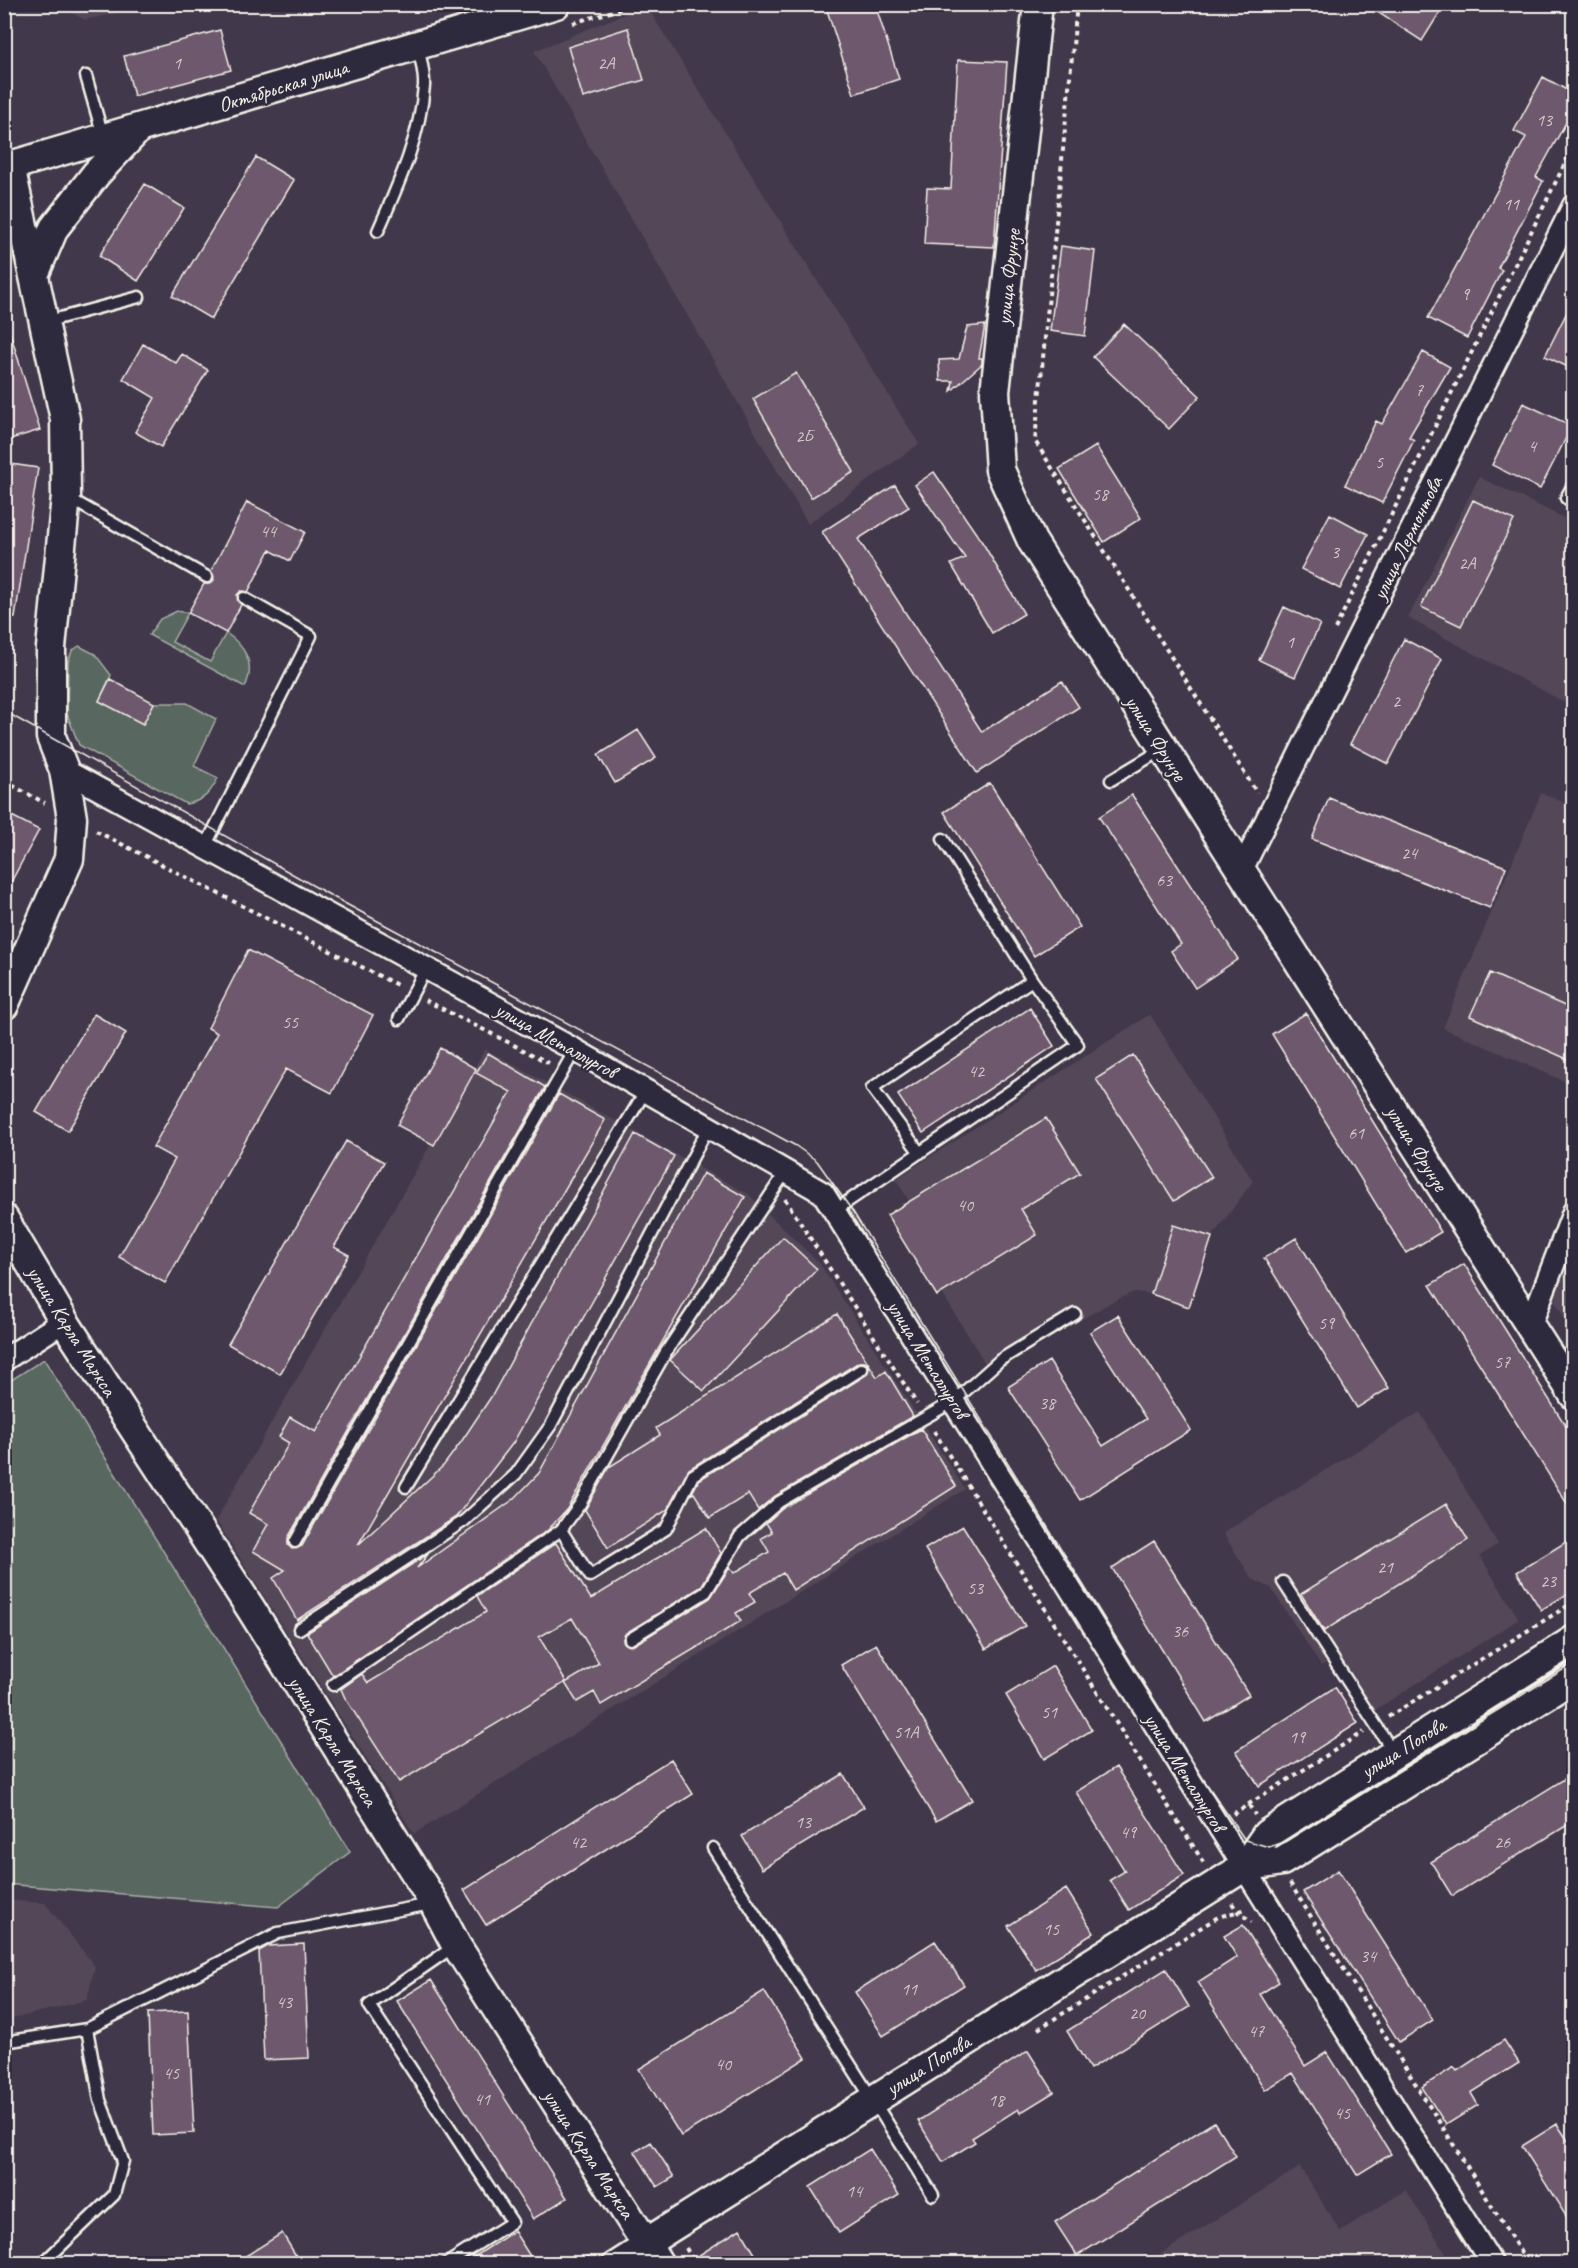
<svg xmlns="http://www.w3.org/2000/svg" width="1578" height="2268" font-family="Caveat,sans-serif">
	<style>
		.built { fill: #524658 }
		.green { fill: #596860; stroke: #a6aca4; stroke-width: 1.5 }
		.building { fill: #6e586d; stroke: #f4f1e8; stroke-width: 1.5 }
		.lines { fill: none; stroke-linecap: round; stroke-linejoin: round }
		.lane-casing { stroke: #f4f1e8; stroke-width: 15 }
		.street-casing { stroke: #f4f1e8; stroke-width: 26 }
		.secondary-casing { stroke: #f4f1e8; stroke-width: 33 }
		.path { stroke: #f4f1e8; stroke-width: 4; stroke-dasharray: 4.5 4.5; stroke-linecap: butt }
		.lane { stroke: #2f2a3d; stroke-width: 10 }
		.street { stroke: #2f2a3d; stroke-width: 21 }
		.secondary { stroke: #2f2a3d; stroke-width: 28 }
		.tram { stroke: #f4f1e8; stroke-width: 1.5 }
		.labels { text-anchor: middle; stroke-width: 4.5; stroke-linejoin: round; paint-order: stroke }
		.number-label { font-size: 18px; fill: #d2cbc9 }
		.street-label { font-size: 21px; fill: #f4f1e8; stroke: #2f2a3d }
	</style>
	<rect width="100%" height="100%" fill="#42384b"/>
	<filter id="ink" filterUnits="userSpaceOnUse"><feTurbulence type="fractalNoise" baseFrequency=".0167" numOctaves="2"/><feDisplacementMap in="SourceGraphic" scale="12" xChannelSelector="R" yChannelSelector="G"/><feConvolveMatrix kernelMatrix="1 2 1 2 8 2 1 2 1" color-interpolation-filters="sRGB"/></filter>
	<g filter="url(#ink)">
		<path class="built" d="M 57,5 L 154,5 L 85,20 Z
			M 646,5 L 919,444 L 808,524 L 534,51 Z
			M 1479,477 L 1573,522 L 1573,707 L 1408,618 Z
			M 1541,793 L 1573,806 L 1573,1085 L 1443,1028 Z
			M 1150,1014 L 1253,1181 L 1212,1237 L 1189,1307 L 1151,1294 L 1134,1292 L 1110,1303 L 991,1373 L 942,1293 L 937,1296 L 887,1215 L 909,1201 L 896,1179 Z
			M 485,1049 L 748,1194 L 820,1264 L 965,1489 L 414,1834 L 216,1520 Z
			M 1573,1241 L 1573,1332 L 1551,1295 Z
			M 1420,1412 L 1498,1544 L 1480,1556 L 1519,1619 L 1375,1710 L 1339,1654 L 1321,1666 L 1271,1588 L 1252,1579 L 1223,1533 Z
			M 4,1900 L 45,1903 L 95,1966 L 87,2000 L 5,2021 Z
			M 1300,2167 L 1340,2231 L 1406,2190 L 1452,2263 L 1146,2263 Z"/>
		<path class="green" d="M 177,611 L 188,613 L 172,642 L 210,662 L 226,633 C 246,647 256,664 245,687 L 149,635 L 160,619 Z
			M 79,646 L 95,654 L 111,675 L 99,701 L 143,724 L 154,703 L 187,703 L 216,719 L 194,766 L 218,778 C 210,794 203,801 186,804 L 79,745 L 67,714 L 68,662 L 72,651 Z
			M 44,1359 L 350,1852 L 278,1907 L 5,1884 L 5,1384 Z"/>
		<path class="building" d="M 825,4 L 875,4 L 899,79 L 854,94 Z
			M 1365,4 L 1445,4 L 1422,41 Z
			M 628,28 L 644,80 L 583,98 L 568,47 Z
			M 220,30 L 231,70 L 134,96 L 124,56 Z
			M 958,60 L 1007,62 L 994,247 L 924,244 L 927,188 L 951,189 Z
			M 1543,77 L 1574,94 L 1574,108 L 1536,177 L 1543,181 L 1498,268 L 1502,270 L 1467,338 L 1428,318 L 1526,137 L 1514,131 Z
			M 256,157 L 294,180 L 211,319 L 172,296 Z
			M 145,184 L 184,208 L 138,281 L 99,256 Z
			M 1061,246 L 1095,251 L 1085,336 L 1050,331 Z
			M 1574,298 L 1574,370 L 1545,356 Z
			M 1124,324 L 1200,396 L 1169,429 L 1093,357 Z
			M 985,325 L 979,358 L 982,358 L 982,364 L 951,391 L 953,381 L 940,381 L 939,360 L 959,359 L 967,327 Z
			M 9,329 L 40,430 L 4,441 L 4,330 Z
			M 143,344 L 176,363 L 182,354 L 208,370 L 161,447 L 135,432 L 155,398 L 123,379 Z
			M 1423,352 L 1450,367 L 1409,437 L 1414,440 L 1382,503 L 1345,485 L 1376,421 L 1382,424 Z
			M 796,373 L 854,472 L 811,498 L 753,399 Z
			M 1523,403 L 1572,426 L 1540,489 L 1492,465 Z
			M 1096,446 L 1141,518 L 1104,542 L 1059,469 Z
			M 4,463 L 38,468 L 15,618 L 4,618 Z
			M 934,472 L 984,545 L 1024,614 L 992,633 L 951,564 L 965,558 L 915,485 Z
			M 895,485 L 909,507 L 858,539 L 982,732 L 1062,681 L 1079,707 L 977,773 L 822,532 Z
			M 1473,500 L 1514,520 L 1461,626 L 1421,607 Z
			M 247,502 L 305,532 L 290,561 L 270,550 L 248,592 L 241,591 L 237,595 L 241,605 L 226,633 L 188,613 L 204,584 L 210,584 L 214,580 L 211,571 Z
			M 1330,514 L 1368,534 L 1340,589 L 1301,569 Z
			M 1284,607 L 1320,624 L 1295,677 L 1259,660 Z
			M 1404,639 L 1442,659 L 1388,764 L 1350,744 Z
			M 110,679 L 154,703 L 143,724 L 99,701 Z
			M 638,730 L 656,758 L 615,783 L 598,755 Z
			M 990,783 L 1080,927 L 1034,956 L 944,812 Z
			M 1132,795 L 1238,959 L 1195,988 L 1171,951 L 1181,944 L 1099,817 Z
			M 1329,798 L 1506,867 L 1490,908 L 1312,839 Z
			M 4,812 L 39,830 L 4,895 Z
			M 248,950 L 373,1015 L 332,1093 L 286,1069 L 165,1283 L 119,1257 L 175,1159 L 153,1147 L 217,1033 L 208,1028 Z
			M 1490,973 L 1574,1010 L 1574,1062 L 1470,1016 Z
			M 1030,1008 L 1054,1046 L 923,1133 L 898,1095 Z
			M 1306,1013 L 1441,1232 L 1406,1253 L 1272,1034 Z
			M 94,1014 L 126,1033 L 68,1131 L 36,1112 Z
			M 440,1048 L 476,1069 L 434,1145 L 397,1125 Z
			M 488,1053 L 545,1087 L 288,1538 L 288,1545 L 292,1549 L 302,1546 L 559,1094 L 605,1120 L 358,1545 L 444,1465 L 461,1442 L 493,1394 L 635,1134 L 674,1156 L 513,1443 L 456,1517 L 297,1620 L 273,1578 L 285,1570 L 253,1551 L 268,1524 L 249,1513 L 289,1443 L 279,1437 L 290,1417 L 316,1432 L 511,1092 L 476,1073 Z
			M 1133,1055 L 1212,1177 L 1174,1201 L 1096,1079 Z
			M 1046,1118 L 1080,1173 L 1021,1209 L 1037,1235 L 937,1296 L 887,1215 Z
			M 346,1141 L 384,1162 L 334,1247 L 349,1255 L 280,1374 L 228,1344 Z
			M 703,1173 L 745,1197 L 567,1509 L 548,1530 L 333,1676 L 307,1633 L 429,1553 L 417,1568 L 514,1499 L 539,1473 Z
			M 1173,1225 L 1212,1237 L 1189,1307 L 1151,1294 Z
			M 783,1237 L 817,1269 L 704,1391 L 670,1360 Z
			M 1296,1238 L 1389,1388 L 1357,1408 L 1264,1258 Z
			M 1464,1264 L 1574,1439 L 1574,1515 L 1430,1285 Z
			M 837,1314 L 877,1377 L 886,1371 L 913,1416 L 775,1496 L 758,1510 L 748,1494 L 710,1518 L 694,1493 L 691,1495 L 699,1480 L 866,1375 L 869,1366 L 865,1362 L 859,1362 L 689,1469 L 667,1510 L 608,1548 L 585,1510 L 609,1467 L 660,1435 L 656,1428 Z
			M 1118,1315 L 1191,1430 L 1080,1500 L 1008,1387 L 1049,1361 L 1103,1446 L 1146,1419 L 1090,1332 Z
			M 921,1429 L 956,1486 L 793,1590 L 783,1573 L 749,1593 L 755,1602 L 736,1613 L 741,1621 L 601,1705 L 594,1692 L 577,1702 L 565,1683 L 599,1663 L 572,1618 L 539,1637 L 566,1682 L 399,1782 L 345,1698 L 341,1689 L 362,1674 L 368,1683 L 486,1612 L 477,1596 L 556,1543 L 591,1599 L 706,1528 L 721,1553 L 701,1587 L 626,1633 L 623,1639 L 624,1643 L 634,1645 L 710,1598 L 730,1567 L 734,1573 L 769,1552 L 761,1538 L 772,1532 L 766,1523 L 783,1508 Z
			M 1446,1504 L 1468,1540 L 1324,1631 L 1301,1594 Z
			M 963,1526 L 1025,1626 L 986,1649 L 925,1549 Z
			M 1574,1537 L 1574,1590 L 1541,1610 L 1517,1572 Z
			M 1154,1541 L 1249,1695 L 1206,1722 L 1112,1568 Z
			M 876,1644 L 972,1800 L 936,1821 L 841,1665 Z
			M 1053,1666 L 1092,1730 L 1044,1759 L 1006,1695 Z
			M 1335,1687 L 1358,1723 L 1259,1786 L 1236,1751 Z
			M 671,1759 L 693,1794 L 486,1925 L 464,1890 Z
			M 1116,1767 L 1184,1875 L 1129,1910 L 1110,1880 L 1125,1871 L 1076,1792 Z
			M 1574,1773 L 1574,1821 L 1452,1896 L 1431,1862 Z
			M 843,1774 L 864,1807 L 762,1869 L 742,1836 Z
			M 1338,1870 L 1433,2020 L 1399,2042 L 1303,1892 Z
			M 1066,1889 L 1094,1933 L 1036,1970 L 1008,1926 Z
			M 1243,1925 L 1279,1982 L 1260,1994 L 1305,2066 L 1327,2052 L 1391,2154 L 1357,2175 L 1293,2073 L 1265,2090 L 1198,1982 L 1237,1957 L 1224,1936 Z
			M 935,1941 L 964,1985 L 883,2036 L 855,1992 Z
			M 304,1944 L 309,2058 L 264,2060 L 259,1951 L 268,1946 Z
			M 1166,1969 L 1189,2007 L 1090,2069 L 1067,2031 Z
			M 431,1980 L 567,2198 L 533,2219 L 397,2001 Z
			M 764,1991 L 806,2058 L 681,2136 L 639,2069 Z
			M 188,2011 L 194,2133 L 153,2135 L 148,2013 Z
			M 1504,2040 L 1519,2063 L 1471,2093 L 1478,2105 L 1446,2125 L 1422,2087 L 1454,2067 L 1457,2071 Z
			M 1028,2051 L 1054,2092 L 1020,2113 L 1018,2109 L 972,2138 L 975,2142 L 943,2162 L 918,2121 Z
			M 1214,2122 L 1236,2156 L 1077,2256 L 1055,2222 Z
			M 1557,2124 L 1574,2150 L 1574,2229 L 1522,2146 Z
			M 651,2142 L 674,2177 L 657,2187 L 635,2152 Z
			M 870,2149 L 899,2195 L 839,2233 L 810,2187 Z
			M 740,2229 L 761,2264 L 685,2264 Z
			M 514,2231 L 535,2264 L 463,2264 Z
			M 282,2233 L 301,2264 L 233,2264 Z"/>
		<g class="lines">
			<g class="lane-casing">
				<path id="lane" d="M 86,76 L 103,136
					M 378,231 C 398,185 420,138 424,86 C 425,73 420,58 418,45
					M 45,322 L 139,297
					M 1574,483 L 1566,498 L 1574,502
					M 67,497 L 207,577
					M 1111,780 L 1163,749
					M 943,839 L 1032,980
					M 205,847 L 311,636 L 244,598
					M 399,1019 L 426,968
					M 835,1211 L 847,1202 L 1078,1045 L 1032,980 L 872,1088 L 920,1153
					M 406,1487 L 646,1090
					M 561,1530 L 590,1576 L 666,1529 L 693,1475 L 862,1369
					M 295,1542 L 575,1050
					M 1283,1582 L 1394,1753
					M 299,1629 L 464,1521 L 516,1474 L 551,1425 L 709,1126
					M 630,1639 L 706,1592 L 740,1536 L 779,1502 L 954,1401 L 1000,1360 L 1075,1314
					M 333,1685 L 561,1530 L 580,1504 L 666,1352 L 787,1170
					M 713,1848 L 933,2195
					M 4,2042 L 87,2029 L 278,1933 L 431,1904
					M 42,2264 L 114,2195 L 123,2161 L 100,2100 L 87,2029
					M 446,2264 L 512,2222 L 369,2005 L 456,1945"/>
			</g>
			<g class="street-casing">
				<path id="street" d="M 64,770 L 575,1050 L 823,1193 L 1492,2264
					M 1241,871 L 1574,205
					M 1530,1326 L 1574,1211
					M 4,1360 L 64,1321
					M 613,2264 L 646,2243"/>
			</g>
			<g class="secondary-casing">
				<path id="secondary" d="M 1038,4 L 995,392 L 1000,470 L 1032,541 L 1574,1395
					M 34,275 L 54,228 L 96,174 L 138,129
					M 4,1005 L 69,859 L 72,818 L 64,770 L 51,737 L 51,648 L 66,496 L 65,419 L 10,166 L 556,4
					M 4,1219 L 64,1321 L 251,1609 L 434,1903 L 456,1945 L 659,2264
					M 1244,1867 L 1267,1834 L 1574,1640
					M 646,2243 L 1244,1867 L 1282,1861 L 1574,1678"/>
			</g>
			<path class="path" d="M 1077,4 L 1035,441 L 1257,793
				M 573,23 L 637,4
				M 1335,629 L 1574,145
				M 4,781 L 45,803
				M 96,831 L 399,986
				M 425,1000 L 549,1063
				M 785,1199 L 917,1404
				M 934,1431 L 1205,1865
				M 1388,1717 L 1574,1602
				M 1249,1805 L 1255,1815
				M 1233,1814 L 1364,1732
				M 1290,1883 L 1528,2264
				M 1232,1903 L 1238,1912 L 1252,1922
				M 1038,2029 L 1218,1917 L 1247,1909
				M 686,2248 L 695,2264
				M 578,2264 L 593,2254"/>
			<use href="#lane" class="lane"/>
			<use href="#street" class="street"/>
			<use href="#secondary" class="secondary"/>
			<path class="tram" d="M 4,711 L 335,898 L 796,1146 L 817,1161 L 853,1212 L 1202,1777 L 1245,1840 L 1269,1847 L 1286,1841 L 1574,1663"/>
		</g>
	</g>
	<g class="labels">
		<g class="number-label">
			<text x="177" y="69">1</text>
			<text x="606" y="69">2А</text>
			<text x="1544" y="126">13</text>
			<text x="1511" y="210">11</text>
			<text x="1465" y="300">9</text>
			<text x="1419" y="396">7</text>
			<text x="804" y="442">2Б</text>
			<text x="1532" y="452">4</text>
			<text x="1379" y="468">5</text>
			<text x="1100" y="500">58</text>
			<text x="268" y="537">44</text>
			<text x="1335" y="558">3</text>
			<text x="1467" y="569">2А</text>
			<text x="1290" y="648">1</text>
			<text x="1396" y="707">2</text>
			<text x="1409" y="859">24</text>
			<text x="1164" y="886">63</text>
			<text x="290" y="1028">55</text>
			<text x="976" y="1077">42</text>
			<text x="1356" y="1139">61</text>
			<text x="965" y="1211">40</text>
			<text x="1326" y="1329">59</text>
			<text x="1502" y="1368">57</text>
			<text x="1047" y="1409">38</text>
			<text x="1385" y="1573">21</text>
			<text x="1548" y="1587">23</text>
			<text x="975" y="1594">53</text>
			<text x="1180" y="1637">36</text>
			<text x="1049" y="1718">51</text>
			<text x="906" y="1738">51А</text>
			<text x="1297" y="1743">19</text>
			<text x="803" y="1828">13</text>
			<text x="1128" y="1838">49</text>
			<text x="578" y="1848">42</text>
			<text x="1502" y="1848">26</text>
			<text x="1051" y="1935">15</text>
			<text x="1368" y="1962">34</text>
			<text x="909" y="1995">11</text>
			<text x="284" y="2008">43</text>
			<text x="1137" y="2019">20</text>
			<text x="1256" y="2037">47</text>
			<text x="723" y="2070">40</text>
			<text x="171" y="2079">45</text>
			<text x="482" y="2105">41</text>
			<text x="996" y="2106">18</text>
			<text x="1342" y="2119">45</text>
			<text x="854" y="2197">14</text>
		</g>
		<g class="street-label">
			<text transform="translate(283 86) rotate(-17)" y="7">Октябрьская улица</text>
			<text transform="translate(1008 277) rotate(-84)" y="7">улица Фрунзе</text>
			<text transform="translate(1407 538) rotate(-64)" y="7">улица Лермонтова</text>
			<text transform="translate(1156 738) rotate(58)" y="7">улица Фрунзе</text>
			<text transform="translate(556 1040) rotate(29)" y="7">улица Металлургов</text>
			<text transform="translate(1417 1148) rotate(58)" y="7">улица Фрунзе</text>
			<text transform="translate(72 1331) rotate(58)" y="7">улица Карла Маркса</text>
			<text transform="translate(928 1359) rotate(58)" y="7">улица Металлургов</text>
			<text transform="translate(333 1741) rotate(58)" y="7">улица Карла Маркса</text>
			<text transform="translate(1403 1748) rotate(-32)" y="7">улица Попова</text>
			<text transform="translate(1185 1772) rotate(58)" y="7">улица Металлургов</text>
			<text transform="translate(928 2065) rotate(-32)" y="7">улица Попова</text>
			<text transform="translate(589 2154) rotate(57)" y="7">улица Карла Маркса</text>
		</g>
	</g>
	<rect width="1578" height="2268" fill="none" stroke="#2f2a3d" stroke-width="24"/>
	<rect x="12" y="12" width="1554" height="2244" fill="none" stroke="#f4f1e8" stroke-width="2" filter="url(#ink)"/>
</svg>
